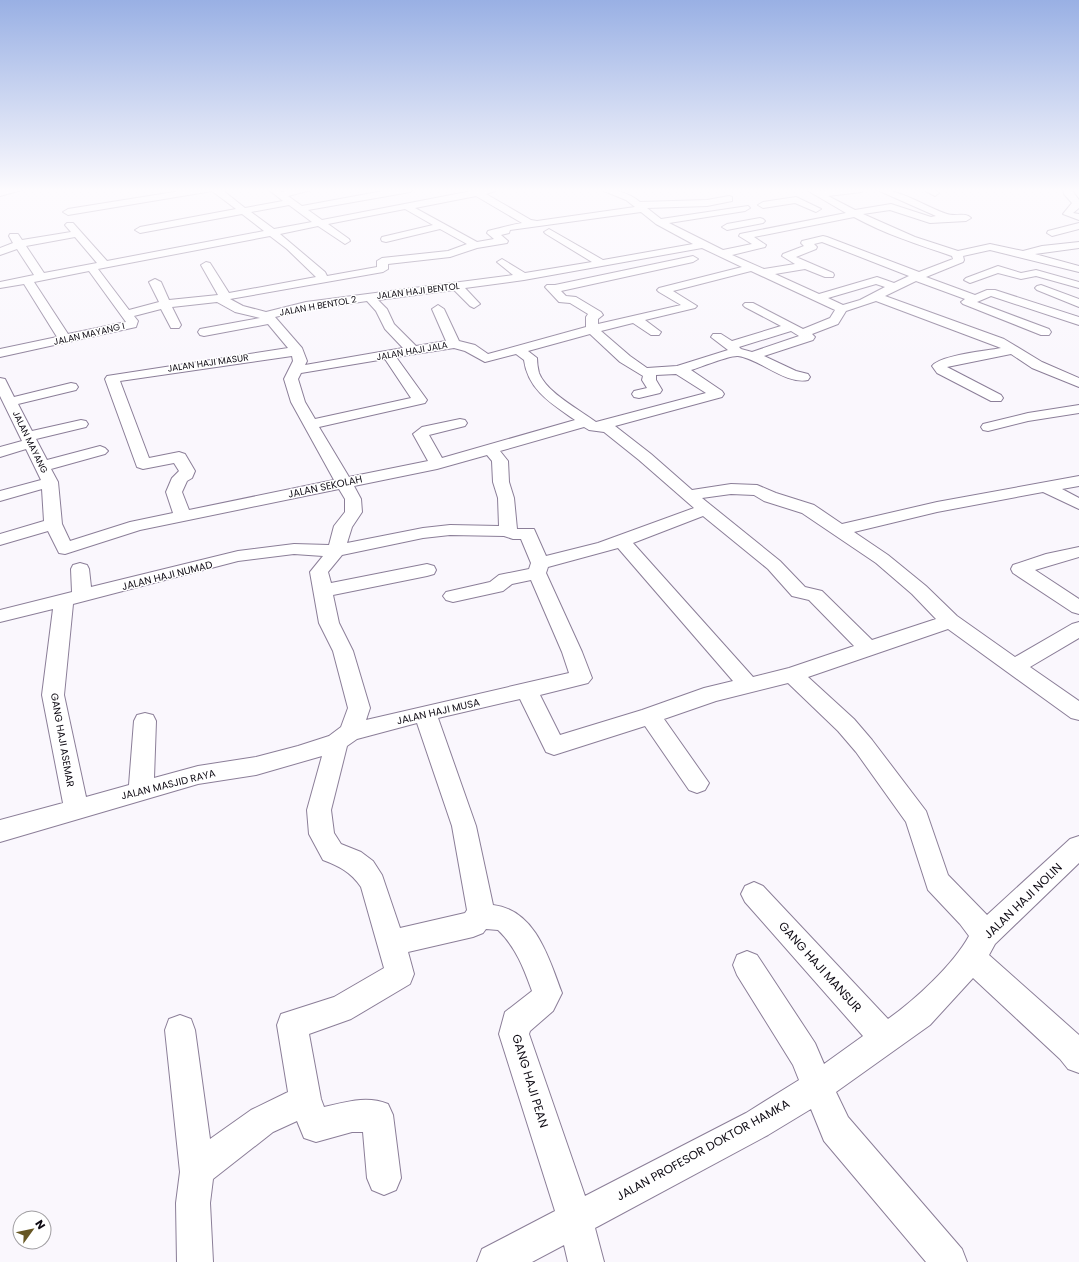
<svg xmlns="http://www.w3.org/2000/svg" width="1079" height="1262" font-family="Poppins,sans-serif">
	<style>
		.lines { fill: none; stroke-linecap: round; stroke-linejoin: round }
		.minor-casing { stroke: #8b7e98; stroke-width: 2 }
		.minor { fill: #fff; fill-rule: evenodd }
		.labels { text-anchor: middle; stroke-width: 3; stroke-linejoin: round; paint-order: stroke }
		.far-street-label { font-size: 9px; fill: #0e0a13; stroke: #fff }
		.street-label { font-size: 10px; fill: #0e0a13; stroke: #fff }
		.near-street-label { font-size: 12px; fill: #0e0a13; stroke: #fff }
	</style>
	<rect width="100%" height="100%" fill="#faf7fd"/>
	<g class="lines">
		<g class="minor-casing">
			<path id="minor" d="M 5,189 L 25,189 L 0,196 L 0,190 Z
				M 193,189 L 221,189 L 245,208 L 283,201 L 268,189 L 278,189 L 282,192 L 296,189 L 315,189 L 288,196 L 302,206 L 394,189 L 414,189 L 410,192 L 308,210 L 322,220 L 482,189 L 501,189 L 486,194 L 531,220 L 537,221 L 635,207 L 626,200 L 599,189 C 614,189 628,192 640,202 L 707,200 L 729,196 L 732,197 L 732,201 L 707,206 L 647,208 L 661,219 L 748,206 L 750,208 L 745,211 L 669,223 L 723,250 L 752,244 L 739,236 L 740,234 L 846,213 L 805,189 L 816,189 L 820,191 L 865,189 L 861,192 L 828,196 L 855,210 L 891,204 L 931,217 L 936,216 L 875,189 C 900,189 924,206 947,214 C 955,217 965,212 971,218 L 966,221 L 930,223 L 890,210 L 863,214 L 915,237 L 958,251 L 990,244 L 1023,251 L 1042,246 L 1079,242 L 1079,248 L 1035,254 L 1079,266 L 1079,272 L 990,250 L 963,256 L 964,260 L 963,262 L 926,277 L 975,295 L 987,290 L 995,290 L 1079,317 L 1079,325 L 991,296 L 977,302 L 1049,329 L 1051,332 L 1049,335 L 1041,335 L 963,304 L 961,302 L 965,299 L 916,281 L 885,296 L 1004,339 L 1042,362 L 1079,378 L 1079,387 L 1032,368 L 1011,354 L 947,367 L 1001,395 L 1003,398 L 1001,401 L 991,401 L 937,373 L 932,366 C 940,355 987,351 1001,348 L 876,301 L 846,311 L 838,324 L 812,334 L 815,337 L 813,340 L 764,356 L 796,371 L 808,374 L 810,377 L 808,380 C 786,385 760,359 738,356 C 730,355 701,367 691,370 L 722,391 L 724,394 L 722,397 L 615,426 L 651,454 L 692,490 L 731,484 L 757,485 L 776,493 L 814,505 L 842,524 L 937,502 L 1079,476 L 1079,486 L 1062,489 L 1079,498 L 1079,509 L 1043,492 L 937,512 L 854,532 L 888,555 L 926,586 L 957,616 L 1015,657 L 1072,624 L 1079,622 L 1079,638 L 1030,667 L 1079,701 L 1079,720 L 1071,718 L 948,629 L 808,677 L 854,719 L 872,740 L 926,811 L 948,875 L 987,915 L 1070,839 L 1079,836 L 1079,863 L 995,944 L 989,955 L 1079,1035 L 1079,1073 L 1068,1069 L 1060,1059 L 973,978 L 930,1025 L 836,1092 L 848,1117 L 962,1249 L 967,1262 L 926,1262 L 824,1141 L 811,1109 L 768,1135 L 595,1228 L 604,1262 L 568,1262 L 564,1245 L 532,1262 L 477,1262 L 482,1249 L 555,1211 L 499,1034 L 505,1012 L 532,991 C 524,969 516,947 498,930 L 486,929 L 483,933 L 473,937 L 408,952 L 414,974 L 410,984 L 351,1019 L 309,1034 L 321,1099 L 324,1107 C 346,1102 367,1095 388,1104 L 393,1115 L 401,1178 L 396,1190 L 384,1195 L 372,1190 L 367,1178 L 363,1132 L 352,1132 L 316,1142 L 304,1138 L 297,1121 L 273,1132 L 213,1179 L 210,1203 L 213,1262 L 177,1262 L 176,1203 L 180,1172 L 165,1030 L 169,1019 L 180,1015 L 191,1019 L 195,1030 L 210,1139 L 251,1110 L 288,1092 L 277,1025 L 281,1014 L 334,997 L 384,968 L 361,887 C 351,872 339,866 323,860 L 309,834 L 307,810 L 322,756 L 256,775 L 198,784 L 0,842 L 0,820 L 63,803 L 42,695 L 53,609 L 0,622 L 0,610 L 72,592 L 71,569 L 73,565 L 80,563 L 87,565 L 89,569 L 91,587 L 238,551 L 294,544 L 329,545 L 334,526 L 345,512 L 345,499 L 339,489 L 140,530 L 65,554 L 59,553 L 48,531 L 0,545 L 0,534 L 44,521 L 42,489 L 0,501 L 0,491 L 41,480 L 26,449 L 0,457 L 0,447 L 22,441 L 0,396 L 0,378 L 5,379 L 14,397 L 71,383 L 76,384 L 78,387 L 76,390 L 18,404 L 32,431 L 81,420 L 86,421 L 88,424 L 86,427 L 36,439 L 47,460 L 100,446 L 105,448 L 108,451 L 105,454 L 51,469 L 58,482 L 62,524 L 70,541 L 130,522 L 173,513 L 166,492 L 172,478 L 179,471 L 174,463 L 143,469 L 137,467 L 105,379 L 107,376 L 288,348 L 268,324 L 204,336 L 200,335 L 198,332 L 200,329 L 260,318 L 235,312 L 217,302 L 172,307 L 181,325 L 179,328 L 171,328 L 161,309 L 134,316 L 138,321 L 136,327 L 0,357 L 0,349 L 57,337 L 24,284 L 0,288 L 0,282 L 34,275 L 17,249 L 0,255 L 0,248 L 13,243 L 9,236 L 10,234 L 18,234 L 22,240 L 71,232 L 65,225 L 67,223 L 73,223 L 107,261 L 264,231 L 242,214 L 140,233 L 135,230 L 140,227 L 236,209 L 212,191 L 68,215 L 63,212 L 68,209 ZM 476,196 L 522,223 C 510,225 500,228 488,231 L 487,233 L 494,239 L 477,242 L 415,208 ZM 289,205 L 312,222 L 274,229 L 251,212 ZM 405,209 L 433,225 L 382,237 L 381,239 L 382,241 L 386,242 L 440,229 L 467,244 L 448,251 L 382,258 L 377,261 L 377,267 L 327,276 L 325,272 L 280,234 L 318,226 L 345,244 L 350,241 L 349,239 L 328,224 ZM 641,212 L 656,224 L 693,244 L 603,260 L 549,229 L 544,232 L 546,234 L 592,262 L 525,273 L 502,259 L 497,262 L 513,275 L 306,302 L 266,312 L 243,306 L 230,299 L 383,272 L 388,269 L 388,264 L 450,257 L 477,248 L 507,243 L 508,241 L 501,235 L 509,233 L 510,230 ZM 854,217 C 885,234 919,245 952,256 L 953,259 L 919,272 L 827,237 L 823,236 L 802,241 L 801,243 L 804,246 L 783,254 L 782,256 L 795,264 L 764,269 L 732,255 L 765,247 L 766,245 L 754,237 ZM 270,236 L 287,249 L 316,277 L 229,293 L 210,263 L 206,262 L 201,265 L 218,295 L 169,300 L 161,282 L 155,279 L 149,282 L 159,302 L 129,310 L 98,269 ZM 75,237 L 97,263 L 44,273 L 26,246 ZM 822,242 L 909,276 L 894,283 L 877,277 L 819,294 L 775,274 L 805,269 L 825,277 L 833,277 L 834,275 L 833,273 L 796,257 L 816,249 L 817,247 L 814,244 ZM 702,248 L 742,267 L 659,288 L 657,290 L 659,292 L 681,305 L 598,324 L 598,319 L 603,315 L 601,312 L 576,297 L 566,296 L 561,291 L 693,262 L 698,259 L 693,256 L 555,285 L 547,285 L 545,287 L 559,302 L 570,303 L 588,314 L 586,317 L 586,327 L 488,354 L 475,345 L 459,341 L 444,309 L 438,305 L 432,309 L 446,341 L 416,346 L 394,324 L 387,309 L 378,300 L 454,290 L 470,306 L 474,308 L 480,304 L 465,288 L 524,280 ZM 89,271 L 126,322 L 68,334 L 34,282 ZM 751,271 L 835,310 L 830,318 L 803,329 L 753,303 L 745,303 L 743,305 L 745,307 L 781,326 L 732,341 L 721,334 L 713,334 L 711,337 L 728,350 L 677,366 L 647,368 L 630,356 L 601,331 L 633,323 L 651,335 L 659,335 L 661,332 L 645,320 L 695,308 L 697,306 L 673,291 ZM 876,284 L 885,287 L 860,300 L 843,305 L 828,298 ZM 367,301 L 376,311 L 385,329 L 403,348 L 305,365 L 307,361 L 302,348 L 275,317 L 306,310 ZM 791,331 L 799,336 L 752,352 L 741,349 L 739,347 ZM 590,334 L 620,362 L 643,376 L 642,380 L 647,388 L 634,391 L 632,394 L 634,397 L 639,398 L 660,393 L 662,390 L 656,380 L 656,375 L 676,374 L 706,393 L 596,422 C 580,410 547,393 539,373 C 538,369 537,363 537,358 L 528,351 ZM 454,348 L 465,351 L 485,362 L 516,354 L 524,360 C 528,390 552,404 575,420 L 442,458 L 429,435 L 465,426 L 467,423 L 465,420 L 460,419 L 422,427 L 413,434 L 428,461 L 349,477 L 319,427 L 425,403 L 427,400 L 396,357 ZM 292,356 L 293,361 L 284,379 L 291,402 L 334,480 L 189,510 L 182,492 L 187,481 L 192,478 L 195,471 L 185,454 L 179,452 L 149,458 L 120,381 ZM 385,359 L 411,398 L 315,419 L 305,402 L 298,379 L 301,373 ZM 584,427 L 589,430 L 604,432 L 639,460 L 694,508 L 598,543 L 546,556 L 534,529 L 517,529 L 514,498 L 509,482 L 508,461 L 500,451 ZM 487,455 L 492,461 L 493,482 L 498,498 L 499,526 L 450,525 L 423,528 L 347,543 L 352,527 L 362,512 L 361,499 L 354,486 L 437,469 ZM 731,494 L 754,495 L 764,501 L 802,513 L 876,563 L 912,594 L 936,619 L 872,640 L 822,591 L 805,587 L 780,561 L 702,498 ZM 703,516 L 768,569 L 792,596 L 809,600 L 854,646 L 789,668 L 753,677 L 633,543 ZM 450,535 L 504,536 L 513,539 L 521,539 L 531,563 L 529,569 L 499,575 L 490,582 L 446,592 L 443,596 L 446,600 L 453,602 L 503,591 L 512,584 L 531,580 L 562,652 L 569,673 L 366,720 L 370,708 L 353,651 L 339,623 L 333,595 L 427,576 L 434,574 L 436,570 L 434,566 L 427,564 L 331,583 L 328,572 L 342,555 L 423,538 ZM 618,548 L 733,681 L 704,688 L 642,710 L 560,735 L 540,695 L 588,683 L 592,678 L 582,652 L 546,573 L 548,567 ZM 294,554 L 323,556 L 310,572 L 319,623 L 333,651 L 348,708 L 341,727 L 329,736 L 298,746 L 256,757 L 198,766 L 154,778 L 156,721 L 153,715 L 145,713 L 137,715 L 134,721 L 129,785 L 86,797 L 64,695 L 73,604 L 238,561 ZM 788,683 L 838,731 L 856,752 L 906,822 L 928,890 L 960,924 L 969,936 C 953,965 915,1000 888,1019 L 763,886 L 754,882 L 745,886 L 741,894 L 745,902 L 863,1036 L 824,1064 L 815,1043 L 757,955 L 747,951 L 737,955 L 733,965 L 737,975 L 793,1065 L 799,1080 L 746,1113 L 585,1196 L 529,1034 L 530,1031 L 553,1011 L 562,993 C 549,959 536,910 493,905 L 476,826 L 438,718 L 520,699 L 546,752 L 554,755 L 645,726 L 689,790 L 697,793 L 705,790 L 709,783 L 664,719 L 716,701 ZM 417,723 L 452,826 L 467,910 L 465,913 L 400,928 L 382,875 L 373,861 L 361,852 L 341,844 L 334,833 L 331,810 L 347,746 L 357,739 Z
				M 922,189 L 934,189 L 939,193 L 935,196 Z
				M 1063,189 L 1071,189 L 1079,200 L 1079,208 L 1073,213 L 1079,214 L 1079,220 L 1063,214 L 1072,203 L 1064,194 Z
				M 796,197 L 821,209 L 816,212 L 795,203 L 763,208 L 758,205 L 763,202 Z
				M 760,218 L 763,219 L 765,221 L 763,223 L 727,230 L 722,227 L 727,224 Z
				M 1079,223 L 1079,229 L 1052,236 L 1047,233 L 1048,231 Z
				M 998,266 L 1021,273 L 1036,270 L 1079,282 L 1079,288 L 1036,276 L 1021,279 L 998,273 L 970,283 L 964,280 L 966,278 Z
				M 1041,285 L 1079,299 L 1079,307 L 1037,290 L 1035,288 L 1037,286 Z
				M 1079,405 L 1079,413 L 1028,421 L 988,431 L 983,430 L 981,427 L 983,424 L 1028,413 Z
				M 1079,547 L 1079,557 L 1035,570 L 1079,599 L 1079,614 L 1072,612 L 1013,573 L 1011,569 L 1013,565 L 1046,554 Z"/>
		</g>
		<use href="#minor" class="minor"/>
	</g>
	<linearGradient id="sky" x2="0" y2="1"><stop stop-color="#99b0e4"/><stop offset="0.52" stop-color="#fdfbfe"/><stop offset="1" stop-color="#fdfbfe" stop-opacity="0"/></linearGradient>
	<rect width="1079" height="366" fill="url(#sky)"/>
	<g class="labels">
		<g class="far-street-label">
			<text transform="translate(418 291) rotate(-7)" y="3">JALAN HAJI BENTOL</text>
			<text transform="translate(318 306) rotate(-10)" y="3">JALAN H BENTOL 2</text>
			<text transform="translate(89 334) rotate(-13)" y="3">JALAN MAYANG I</text>
			<text transform="translate(412 351) rotate(-10)" y="3">JALAN HAJI JALA</text>
			<text transform="translate(208 363) rotate(-8)" y="3">JALAN HAJI MASUR</text>
			<text transform="translate(30 442) rotate(64)" y="3">JALAN MAYANG</text>
		</g>
		<g class="street-label">
			<text transform="translate(325 486) rotate(-12)" y="4">JALAN SEKOLAH</text>
			<text transform="translate(167 575) rotate(-14)" y="4">JALAN HAJI NUMAD</text>
			<text transform="translate(438 711) rotate(-13)" y="4">JALAN HAJI MUSA</text>
			<text transform="translate(63 740) rotate(80)" y="4">GANG HAJI ASEMAR</text>
			<text transform="translate(168 784) rotate(-14)" y="4">JALAN MASJID RAYA</text>
		</g>
		<g class="near-street-label">
			<text transform="translate(1023 901) rotate(-44)" y="4">JALAN HAJI NOLIN</text>
			<text transform="translate(820 967) rotate(48)" y="4">GANG HAJI MANSUR</text>
			<text transform="translate(530 1081) rotate(73)" y="4">GANG HAJI PEAN</text>
			<text transform="translate(703 1150) rotate(-29)" y="4">JALAN PROFESOR DOKTOR HAMKA</text>
		</g>
	</g>
	<g transform="translate(32 1230) rotate(57)"><circle r="19" fill="#ffffff" stroke="#9f9da1"/>
	<path d="M0-3L7 15L0 10L-7 15Z" fill="#665623"/>
	<text y="-6" font-size="11" font-weight="bold" text-anchor="middle" fill="#0e0a13">N</text>
	</g>
</svg>
